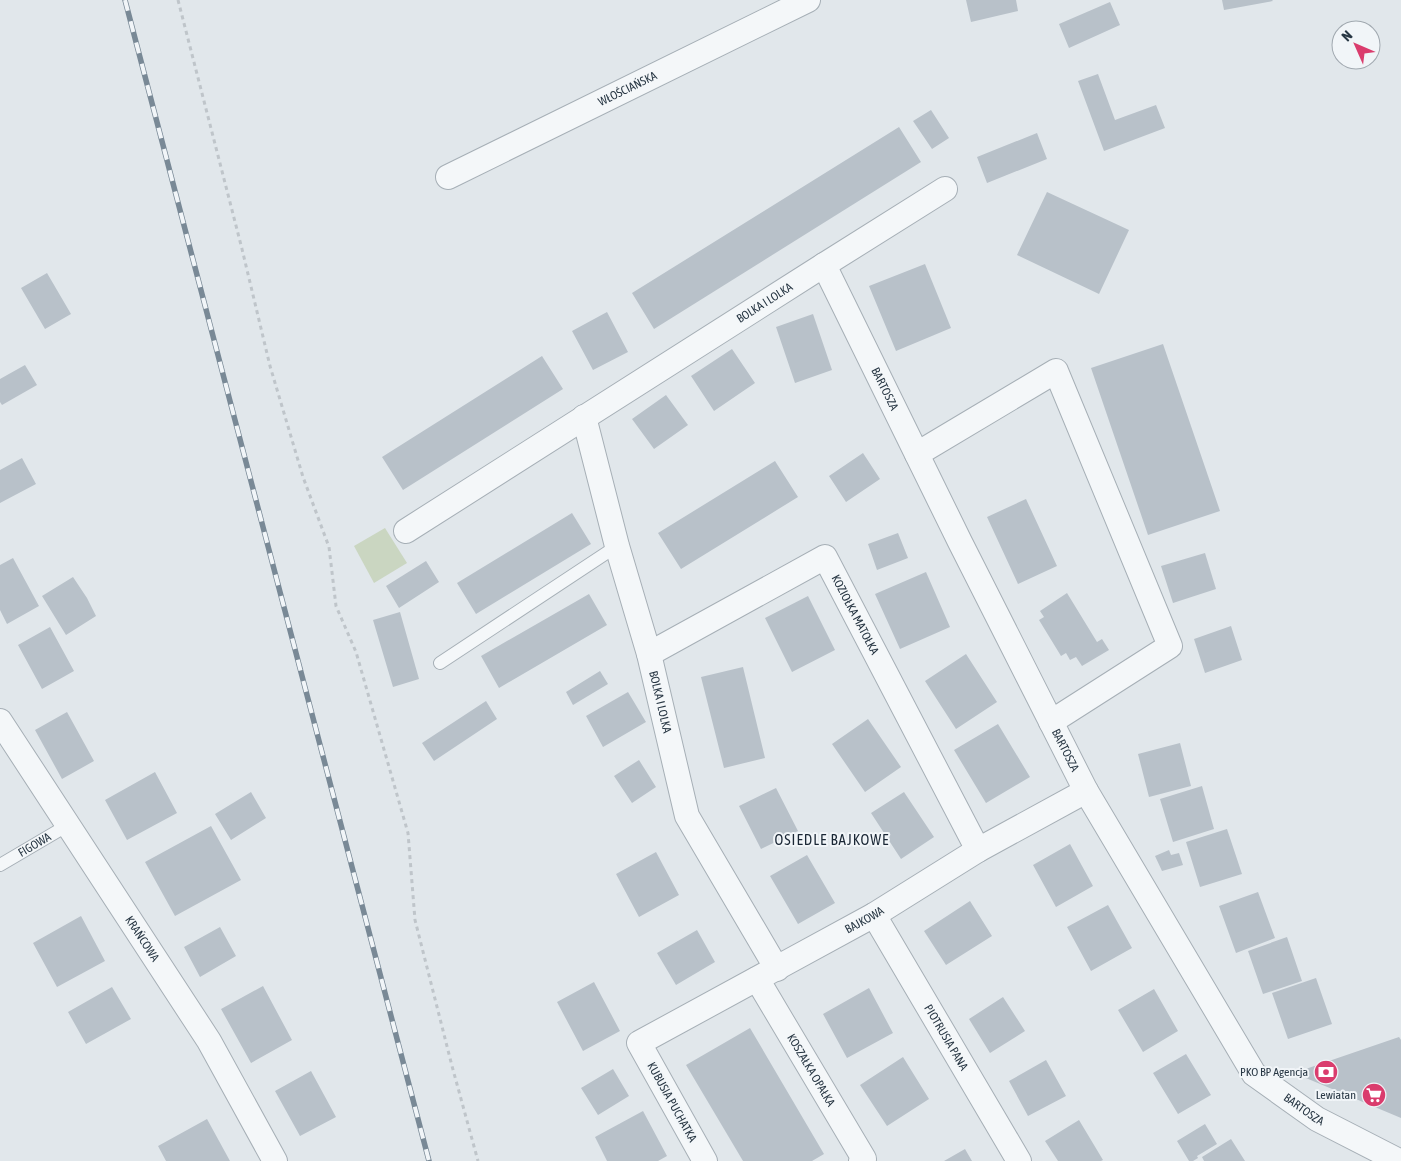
<svg xmlns="http://www.w3.org/2000/svg" width="1401" height="1161" font-family="'Asap Condensed',sans-serif">
	<style>
		.green { fill: #cad6c1 }
		.building { fill: #b8c1c9 }
		.lines { fill: none; stroke-linecap: round; stroke-linejoin: round }
		.lane-casing { stroke: #a6afb6; stroke-width: 14 }
		.street-casing { stroke: #a6afb6; stroke-width: 26 }
		.path { stroke: #bfc5ca; stroke-width: 3; stroke-dasharray: 4 4; stroke-linecap: butt }
		.lane { stroke: #f4f7f9; stroke-width: 12 }
		.street { stroke: #f4f7f9; stroke-width: 24 }
		.rail-casing { stroke: #798996; stroke-width: 5.5 }
		.rail { stroke: #f1f5f8; stroke-width: 4; stroke-dasharray: 11; stroke-linecap: butt }
		.labels { text-anchor: middle; stroke-width: 4; stroke-linejoin: round; paint-order: stroke }
		.street-label { font-size: 12px; fill: #283744; stroke: #f1f5f8 }
		.poi-label { font-size: 12px; fill: #283744; stroke: #f1f5f8; text-anchor: end }
		.quarter-label { font-size: 15px; letter-spacing: 1px; fill: #1a2735; stroke: #f1f5f8 }
	</style>
	<rect width="100%" height="100%" fill="#e1e7eb"/>
	<path class="green" d="M 385,528 L 407,563 L 374,583 L 354,546 Z"/>
	<path class="building" d="M 966,0 L 1016,0 L 1018,11 L 971,22 Z
		M 1222,0 L 1272,0 L 1273,1 L 1224,10 Z
		M 1110,2 L 1120,25 L 1069,48 L 1059,24 Z
		M 1098,74 L 1115,120 L 1156,105 L 1165,128 L 1104,151 L 1078,81 Z
		M 931,110 L 949,138 L 932,149 L 913,121 Z
		M 899,127 L 921,162 L 654,329 L 632,293 Z
		M 1037,133 L 1047,159 L 987,183 L 977,157 Z
		M 1047,192 L 1129,230 L 1099,294 L 1017,255 Z
		M 925,264 L 951,328 L 896,351 L 869,286 Z
		M 47,273 L 71,314 L 45,329 L 21,288 Z
		M 607,312 L 628,352 L 593,370 L 572,331 Z
		M 813,314 L 832,370 L 795,383 L 776,327 Z
		M 1163,344 L 1220,511 L 1148,535 L 1091,368 Z
		M 732,349 L 755,383 L 714,411 L 691,376 Z
		M 542,356 L 563,389 L 403,490 L 382,457 Z
		M 25,365 L 37,385 L 2,405 L 0,402 L 0,379 Z
		M 666,395 L 688,425 L 654,449 L 632,419 Z
		M 863,453 L 880,479 L 846,502 L 829,476 Z
		M 22,458 L 36,484 L 0,503 L 0,470 Z
		M 775,461 L 798,497 L 681,569 L 658,533 Z
		M 1026,499 L 1057,566 L 1018,584 L 987,517 Z
		M 572,513 L 591,544 L 476,614 L 457,583 Z
		M 898,533 L 908,558 L 877,570 L 868,544 Z
		M 1205,553 L 1216,589 L 1173,603 L 1161,566 Z
		M 13,558 L 39,606 L 7,624 L 0,610 L 0,565 Z
		M 426,561 L 439,582 L 399,608 L 386,586 Z
		M 926,572 L 950,627 L 900,649 L 875,594 Z
		M 73,577 L 87,598 L 96,616 L 66,635 L 42,596 Z
		M 1067,593 L 1097,642 L 1102,639 L 1109,650 L 1082,666 L 1076,657 L 1070,660 L 1066,653 L 1061,656 L 1039,620 L 1044,617 L 1040,611 Z
		M 589,594 L 607,625 L 499,688 L 481,656 Z
		M 808,596 L 835,650 L 792,672 L 765,618 Z
		M 400,612 L 419,679 L 393,687 L 373,620 Z
		M 1231,626 L 1242,660 L 1205,673 L 1194,639 Z
		M 50,627 L 74,671 L 42,689 L 18,645 Z
		M 966,654 L 997,702 L 956,729 L 925,681 Z
		M 743,667 L 765,758 L 724,768 L 701,677 Z
		M 600,671 L 608,684 L 573,705 L 566,692 Z
		M 628,692 L 646,722 L 603,747 L 586,716 Z
		M 486,701 L 497,719 L 434,761 L 422,743 Z
		M 67,712 L 94,761 L 62,779 L 35,730 Z
		M 868,719 L 901,767 L 865,792 L 832,744 Z
		M 998,724 L 1030,777 L 986,803 L 954,750 Z
		M 1180,743 L 1191,786 L 1149,797 L 1138,754 Z
		M 639,760 L 656,787 L 632,803 L 614,776 Z
		M 155,772 L 177,813 L 127,840 L 105,800 Z
		M 1202,786 L 1214,829 L 1173,842 L 1160,799 Z
		M 776,788 L 798,831 L 761,849 L 739,806 Z
		M 251,792 L 266,818 L 231,840 L 215,814 Z
		M 904,792 L 934,837 L 901,859 L 871,813 Z
		M 211,826 L 241,880 L 175,916 L 145,862 Z
		M 1227,829 L 1242,874 L 1200,887 L 1186,842 Z
		M 1070,844 L 1093,886 L 1056,907 L 1033,865 Z
		M 1169,850 L 1171,855 L 1179,853 L 1183,865 L 1162,871 L 1155,856 Z
		M 656,852 L 679,895 L 639,917 L 616,874 Z
		M 807,855 L 835,903 L 798,924 L 770,876 Z
		M 1258,892 L 1275,938 L 1236,953 L 1219,906 Z
		M 970,901 L 992,936 L 946,965 L 924,931 Z
		M 1108,905 L 1132,948 L 1091,971 L 1067,927 Z
		M 81,916 L 105,961 L 57,987 L 33,943 Z
		M 220,927 L 236,956 L 200,977 L 184,947 Z
		M 697,930 L 715,962 L 676,985 L 657,953 Z
		M 1287,937 L 1302,981 L 1263,994 L 1248,951 Z
		M 1316,978 L 1332,1024 L 1288,1039 L 1272,993 Z
		M 594,982 L 620,1031 L 583,1051 L 557,1002 Z
		M 263,986 L 292,1040 L 251,1063 L 221,1009 Z
		M 112,987 L 131,1019 L 86,1044 L 68,1012 Z
		M 869,988 L 893,1033 L 847,1058 L 823,1014 Z
		M 1154,989 L 1178,1031 L 1143,1052 L 1118,1010 Z
		M 1003,997 L 1025,1031 L 990,1053 L 969,1019 Z
		M 750,1028 L 824,1154 L 812,1161 L 743,1161 L 686,1065 Z
		M 1399,1037 L 1401,1040 L 1401,1118 L 1294,1073 Z
		M 1186,1054 L 1211,1095 L 1178,1114 L 1153,1073 Z
		M 903,1057 L 929,1099 L 887,1126 L 860,1085 Z
		M 1046,1060 L 1066,1096 L 1028,1116 L 1009,1081 Z
		M 613,1069 L 629,1096 L 598,1115 L 581,1088 Z
		M 311,1071 L 336,1117 L 300,1136 L 275,1091 Z
		M 643,1111 L 667,1156 L 658,1161 L 607,1161 L 595,1137 Z
		M 207,1119 L 230,1161 L 166,1161 L 158,1146 Z
		M 1079,1120 L 1103,1160 L 1101,1161 L 1058,1161 L 1045,1141 Z
		M 1205,1124 L 1217,1144 L 1197,1156 L 1198,1158 L 1193,1161 L 1189,1161 L 1177,1141 Z
		M 1231,1139 L 1245,1161 L 1204,1161 L 1202,1157 Z
		M 965,1149 L 972,1161 L 944,1161 Z"/>
	<g class="lines">
		<g class="lane-casing">
			<g id="lane">
				<path d="M 440,663 L 617,546"/>
				<path id="s1" d="M 0,865 L 68,825"/>
			</g>
		</g>
		<g class="street-casing">
			<g id="street">
				<path id="s2" d="M 448,177 L 808,0"/>
				<path id="s3" d="M 824,265 L 960,542 L 1086,791 L 1254,1074 L 1317,1119 L 1399,1161"/>
				<path id="s4" d="M 584,417 L 617,546 L 649,654 L 687,816 L 777,969"/>
				<path d="M 917,454 L 1056,371 L 1170,646 L 1051,722"/>
				<path id="s5" d="M 406,531 L 824,265 L 945,189"/>
				<path id="s6" d="M 649,654 L 825,557 L 978,850"/>
				<path id="s7" d="M 0,721 L 209,1041 L 275,1161"/>
				<path id="s8" d="M 874,915 L 1019,1161"/>
				<path id="s9" d="M 757,979 L 864,1159 L 861,1161"/>
				<path id="s10" d="M 705,1161 L 639,1043 L 874,915 L 978,850 L 1086,791"/>
			</g>
		</g>
		<path class="path" d="M 178,0 L 242,249 L 270,366 L 303,477 L 329,547 L 336,606 L 356,652 L 408,833 L 415,920 L 452,1066 L 478,1161"/>
		<use href="#lane" class="lane"/>
		<use href="#street" class="street"/>
		<g class="rail-casing">
			<path id="rail" d="M 125,0 L 429,1161"/>
		</g>
		<use href="#rail" class="rail"/>
	</g>
	<defs>
		<g id="bank-disc" transform="scale(1.25)"><circle r="9.5" fill="#da3c6d" stroke="#f1f5f8"/><path d="M-6-4H6V4H-6ZM0-2.3a2.3 2.3 0 1 0 0 4.6a2.3 2.3 0 1 0 0-4.6Z" fill="#fff"/></g>
		<g id="supermarket-disc" transform="scale(1.25)"><circle r="9.5" fill="#da3c6d" stroke="#f1f5f8"/><path d="M-6-5.5h2.5l.6 2H6L4.5 2H-2.5L-4.4-4H-6ZM-1.5 3.2a1.3 1.3 0 1 0 .1 0ZM3 3.2a1.3 1.3 0 1 0 .1 0Z" fill="#fff"/></g>
	</defs>
	<g fill-rule="evenodd">
		<use href="#bank-disc" x="1326" y="1072"/>
		<use href="#supermarket-disc" x="1374" y="1095"/>
	</g>
	<g class="labels">
		<g class="street-label">
			<text dy="4" stroke="none"><textPath href="#s2" startOffset="200">WŁOŚCIAŃSKA</textPath></text>
			<text dy="4" stroke="none"><textPath href="#s5" startOffset="425">BOLKA I LOLKA</textPath></text>
			<text dy="4" stroke="none"><textPath href="#s3" startOffset="138">BARTOSZA</textPath></text>
			<text dy="4" stroke="none"><textPath href="#s6" startOffset="266">KOZIOŁKA MATOŁKA</textPath></text>
			<text dy="4" stroke="none"><textPath href="#s4" startOffset="295">BOLKA I LOLKA</textPath></text>
			<text dy="4" stroke="none"><textPath href="#s3" startOffset="542">BARTOSZA</textPath></text>
			<text dy="4" stroke="none"><textPath href="#s1" startOffset="40">FIGOWA</textPath></text>
			<text dy="4" stroke="none"><textPath href="#s10" startOffset="392">BAJKOWA</textPath></text>
			<text dy="4" stroke="none"><textPath href="#s7" startOffset="260">KRAŃCOWA</textPath></text>
			<text dy="4" stroke="none"><textPath href="#s8" startOffset="142">PIOTRUSIA PANA</textPath></text>
			<text dy="4" stroke="none"><textPath href="#s9" startOffset="106">KOSZAŁKA OPAŁKA</textPath></text>
			<text transform="translate(672 1102) rotate(61)" y="4">KUBUSIA PUCHATKA</text>
			<text dy="4" stroke="none"><textPath href="#s3" startOffset="978">BARTOSZA</textPath></text>
		</g>
		<g class="poi-label">
			<text x="1308" y="1076">PKO BP Agencja</text>
			<text x="1356" y="1099">Lewiatan</text>
		</g>
		<g class="quarter-label">
			<text x="832" y="845">OSIEDLE BAJKOWE</text>
		</g>
	</g>
	<g transform="translate(1356 45) rotate(315)"><circle r="24" fill="#f1f5f8" stroke="#a1a9b0"/>
	<path d="M0-4L9 19L0 12L-9 19Z" fill="#da3c6d"/>
	<text y="-8" font-size="14" font-weight="bold" text-anchor="middle" fill="#283744">N</text>
	</g>
</svg>
